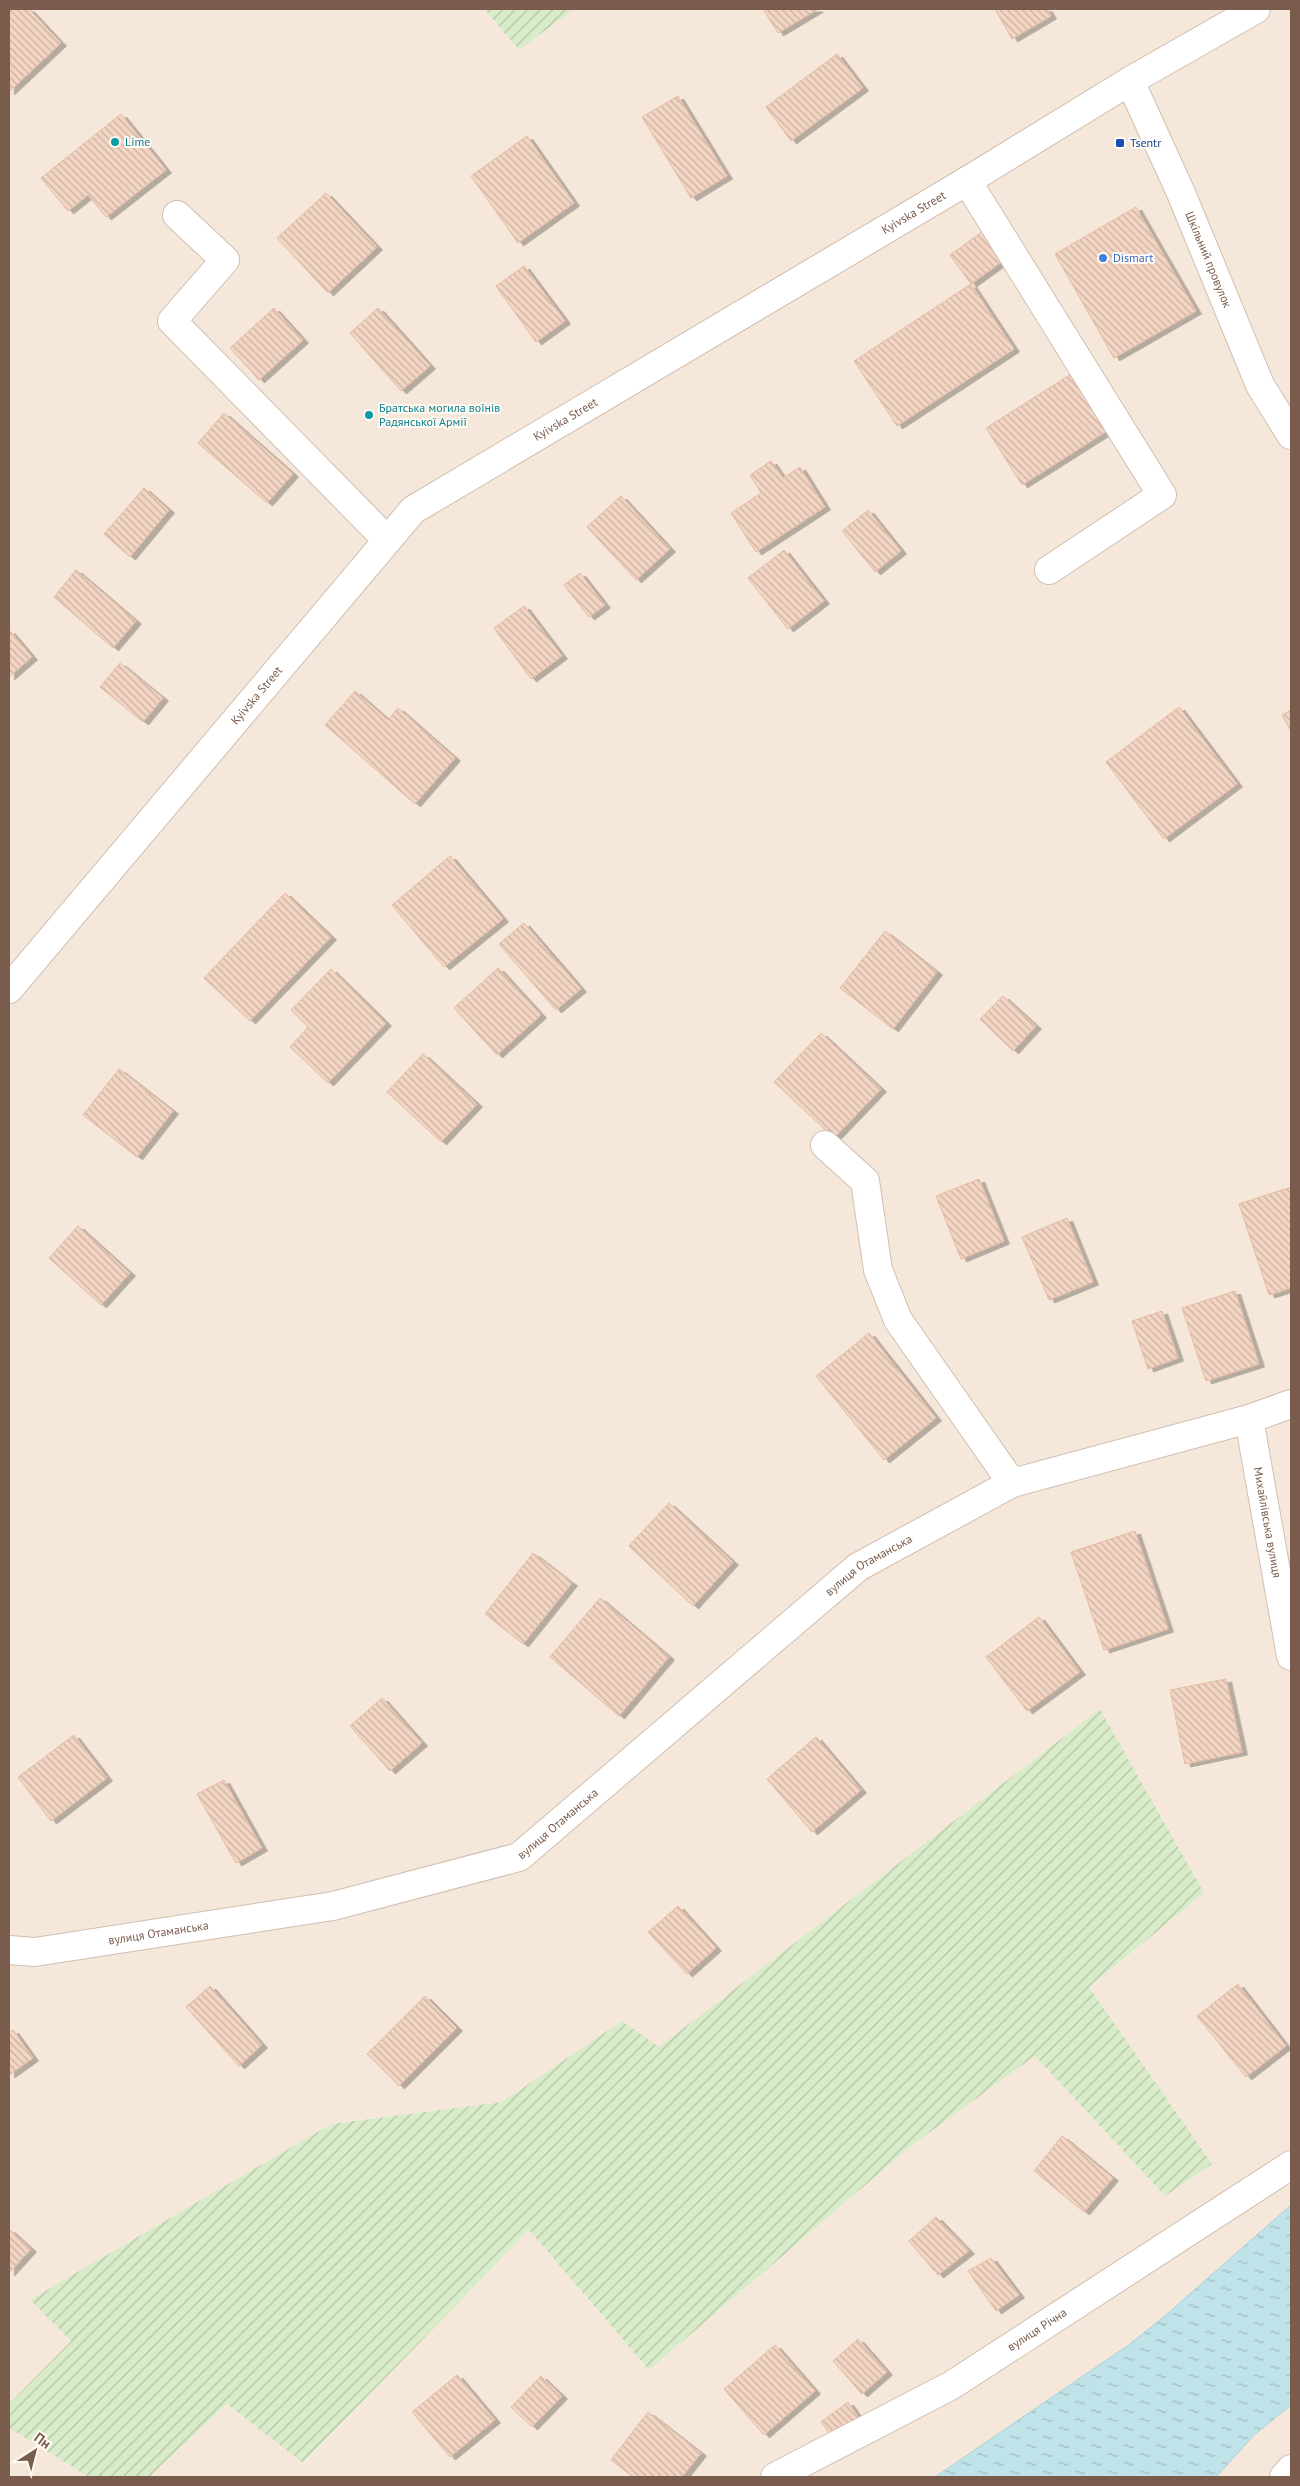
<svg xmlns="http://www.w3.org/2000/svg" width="1300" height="2486" font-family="'PT Sans',sans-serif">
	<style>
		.residential { fill: #f5e8da }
		.garden { fill: url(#garden-furrows) }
		.water { fill: url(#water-ripples); stroke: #a5d3da }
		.building { fill: url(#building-back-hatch); stroke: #e6bba3; filter: url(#shadow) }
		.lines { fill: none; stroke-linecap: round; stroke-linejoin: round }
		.minor-casing { stroke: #d1beb0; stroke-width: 30 }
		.minor { stroke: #fff; stroke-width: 28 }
		.culture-dot { fill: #0f9aa8; stroke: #fffaf3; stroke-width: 2 }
		.transit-dot { fill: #1a4fb4; stroke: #fffaf3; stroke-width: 2 }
		.shop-dot { fill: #3f7fe0; stroke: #fffaf3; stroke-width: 2 }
		.labels { text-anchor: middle; stroke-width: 4; stroke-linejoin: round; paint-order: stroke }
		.culture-label { font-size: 12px; fill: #0d838f; stroke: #fffaf3; text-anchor: start }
		.transit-label { font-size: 12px; fill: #164399; stroke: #fffaf3; text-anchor: start }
		.street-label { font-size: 12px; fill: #7a5c4d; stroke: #fffaf3 }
		.shop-label { font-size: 12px; fill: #366cbe; stroke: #fffaf3; text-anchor: start }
	</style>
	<defs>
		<pattern id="garden-furrows" width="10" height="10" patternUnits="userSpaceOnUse" patternTransform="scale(1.25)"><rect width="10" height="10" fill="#d8ecc9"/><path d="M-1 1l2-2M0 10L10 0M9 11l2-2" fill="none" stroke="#b4c2a5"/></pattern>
		<pattern id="water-ripples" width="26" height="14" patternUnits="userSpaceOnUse" patternTransform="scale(1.25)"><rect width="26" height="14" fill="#bfe3e8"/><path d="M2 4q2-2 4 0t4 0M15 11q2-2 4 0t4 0" fill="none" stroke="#a0bbbe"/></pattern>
		<pattern id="building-back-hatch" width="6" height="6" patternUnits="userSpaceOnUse" patternTransform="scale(1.25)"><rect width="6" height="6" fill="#f3d5c3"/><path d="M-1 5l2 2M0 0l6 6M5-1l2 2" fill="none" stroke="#cab0a1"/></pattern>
		<filter id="shadow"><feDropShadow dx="5.5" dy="3" stdDeviation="0" flood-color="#0004"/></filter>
	</defs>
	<rect width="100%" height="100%" fill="#fdf6ec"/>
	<path class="residential" d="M 9,9 L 484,9 L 519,50 L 574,9 L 1291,9 L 1291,2477 L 149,2477 L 227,2404 L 304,2463 L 529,2230 L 649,2370 L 911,2146 L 1035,2056 L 1165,2196 L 1211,2164 L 1089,1987 L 1204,1893 L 1100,1709 L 658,2048 L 622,2021 L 502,2102 L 331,2124 L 31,2300 L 71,2341 L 9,2404 Z
		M 9,2428 L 89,2477 L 9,2477 Z"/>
	<path class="garden" d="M 484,9 L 574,9 L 519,50 Z
		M 1100,1709 L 1204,1893 L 1089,1987 L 1212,2164 L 1165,2196 L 1035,2056 L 911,2146 L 649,2370 L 529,2230 L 303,2463 L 227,2404 L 149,2477 L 89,2477 L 9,2428 L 9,2404 L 71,2341 L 30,2300 L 331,2124 L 502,2102 L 622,2021 L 659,2047 Z"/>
	<path class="water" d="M 1291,2205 L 1291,2405 L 1254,2435 L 1216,2477 L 935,2477 L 1130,2344 L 1166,2315 Z"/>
	<path class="building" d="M 9,9 L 29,9 L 61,43 L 9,92 Z
		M 763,9 L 818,9 L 778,33 Z
		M 995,9 L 1047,9 L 1051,16 L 1012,39 Z
		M 837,54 L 863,88 L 791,141 L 766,107 Z
		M 678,96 L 727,176 L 691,198 L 642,117 Z
		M 121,114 L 166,170 L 106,217 L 88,195 L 68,211 L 41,178 Z
		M 527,136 L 574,203 L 518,243 L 471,176 Z
		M 326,193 L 377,247 L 328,293 L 277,238 Z
		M 1136,207 L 1196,311 L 1114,358 L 1055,254 Z
		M 983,231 L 1004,260 L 971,284 L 950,255 Z
		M 524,266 L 565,321 L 536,342 L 496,286 Z
		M 971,284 L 1014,349 L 897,426 L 854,361 Z
		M 274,308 L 303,340 L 259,380 L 230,348 Z
		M 378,308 L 430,366 L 401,391 L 350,333 Z
		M 1079,369 L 1115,426 L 1022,485 L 986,428 Z
		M 224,413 L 293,474 L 267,503 L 198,443 Z
		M 771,461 L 783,478 L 800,467 L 825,507 L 756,552 L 731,513 L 761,493 L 750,475 Z
		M 144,488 L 169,510 L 130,557 L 104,534 Z
		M 621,496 L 670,549 L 636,580 L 587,527 Z
		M 868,510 L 901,551 L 875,572 L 842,531 Z
		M 784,550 L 824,601 L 788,629 L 748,578 Z
		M 76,570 L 136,621 L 113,648 L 54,597 Z
		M 580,573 L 605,605 L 589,617 L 564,585 Z
		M 524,606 L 562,656 L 531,679 L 494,628 Z
		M 9,630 L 32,657 L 9,677 Z
		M 120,663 L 163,698 L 143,722 L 100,687 Z
		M 355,691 L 388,720 L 398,708 L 455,758 L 415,804 L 325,725 Z
		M 1179,707 L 1237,784 L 1164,839 L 1106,762 Z
		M 1291,710 L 1291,731 L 1282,715 Z
		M 450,856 L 503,919 L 444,967 L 392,905 Z
		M 285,893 L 331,937 L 250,1021 L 204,978 Z
		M 524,923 L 581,989 L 556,1010 L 499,944 Z
		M 885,931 L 937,972 L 893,1029 L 840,988 Z
		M 498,968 L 541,1015 L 497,1055 L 454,1008 Z
		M 331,969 L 386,1023 L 328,1083 L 290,1047 L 308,1027 L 291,1010 Z
		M 1003,996 L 1036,1026 L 1013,1051 L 980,1019 Z
		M 821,1033 L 881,1089 L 834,1138 L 774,1082 Z
		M 423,1054 L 477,1104 L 441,1142 L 387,1092 Z
		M 119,1069 L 173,1111 L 137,1157 L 83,1115 Z
		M 979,1179 L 1004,1241 L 961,1259 L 936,1196 Z
		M 1291,1187 L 1291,1288 L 1269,1295 L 1239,1204 Z
		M 1067,1218 L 1093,1282 L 1049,1300 L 1022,1237 Z
		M 78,1226 L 130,1273 L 101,1305 L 49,1258 Z
		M 1235,1291 L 1259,1364 L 1206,1381 L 1182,1308 Z
		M 1162,1311 L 1178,1358 L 1148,1369 L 1132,1321 Z
		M 869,1333 L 936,1418 L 884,1460 L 816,1376 Z
		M 669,1503 L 733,1562 L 693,1606 L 629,1546 Z
		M 1135,1531 L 1168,1629 L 1104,1650 L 1071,1552 Z
		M 533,1553 L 572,1583 L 523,1644 L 485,1614 Z
		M 600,1598 L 669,1657 L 619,1716 L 550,1657 Z
		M 1039,1617 L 1080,1672 L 1027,1711 L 986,1657 Z
		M 1226,1679 L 1242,1752 L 1185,1764 L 1170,1690 Z
		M 382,1698 L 422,1743 L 390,1771 L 350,1726 Z
		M 74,1735 L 107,1778 L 51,1821 L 18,1777 Z
		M 816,1737 L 861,1790 L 812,1832 L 767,1779 Z
		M 224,1780 L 262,1848 L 236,1863 L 197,1794 Z
		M 678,1906 L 716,1948 L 687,1974 L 648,1932 Z
		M 1238,1984 L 1286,2046 L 1246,2077 L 1197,2016 Z
		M 210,1986 L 262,2045 L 239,2066 L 186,2007 Z
		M 425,1996 L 457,2028 L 399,2086 L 367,2054 Z
		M 13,2030 L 33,2058 L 9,2075 L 9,2033 Z
		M 1062,2136 L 1113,2178 L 1084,2212 L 1034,2171 Z
		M 936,2217 L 969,2251 L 938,2275 L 909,2241 Z
		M 9,2229 L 31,2249 L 9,2273 Z
		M 991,2258 L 1019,2295 L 996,2311 L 968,2271 Z
		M 858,2339 L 887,2372 L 862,2394 L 833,2361 Z
		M 775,2345 L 815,2391 L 764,2435 L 724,2389 Z
		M 457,2375 L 495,2420 L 450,2457 L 412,2412 Z
		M 541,2376 L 562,2396 L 532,2427 L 511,2407 Z
		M 848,2402 L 859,2418 L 832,2437 L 821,2422 Z
		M 648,2412 L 701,2453 L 682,2477 L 633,2477 L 611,2460 Z"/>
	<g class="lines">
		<g class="minor-casing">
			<g id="minor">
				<path id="s1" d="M 1130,81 L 1181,193 L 1260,385 L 1291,435"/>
				<path d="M 967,181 L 1162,495 L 1049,570"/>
				<path d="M 177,215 L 225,260 L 172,321 L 387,540"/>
				<path id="s2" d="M 9,989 L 413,510 L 967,181 L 1130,81 L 1256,9"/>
				<path d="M 825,1145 L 865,1181 L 878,1270 L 898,1320 L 1012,1483"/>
				<path id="s3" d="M 1249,1419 L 1291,1656"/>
				<path id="s4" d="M 9,1950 L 35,1952 L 333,1906 L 519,1857 L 858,1567 L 1012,1483 L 1249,1419 L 1291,1404"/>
				<path id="s5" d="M 775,2477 L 952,2385 L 1291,2165"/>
				<path d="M 1284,2477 L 1291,2469"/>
			</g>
		</g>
		<use href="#minor" class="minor"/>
	</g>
	<g class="culture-dot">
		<circle cx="115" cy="142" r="5"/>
		<circle cx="369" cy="415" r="5"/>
	</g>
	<rect class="transit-dot" x="1115" y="138" width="10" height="10" rx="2.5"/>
	<circle class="shop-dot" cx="1103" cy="258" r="5"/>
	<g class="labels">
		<g class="culture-label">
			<text x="125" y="146">Lime</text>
			<text x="379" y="412">Братська могила воїнів<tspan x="379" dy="14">Радянської Армії</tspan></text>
		</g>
		<g class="transit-label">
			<text x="1130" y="147">Tsentr</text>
		</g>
		<g class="street-label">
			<text dy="4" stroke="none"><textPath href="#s2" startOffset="1209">Kyivska Street</textPath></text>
			<text dy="4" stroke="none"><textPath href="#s1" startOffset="195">Шкільний провулок</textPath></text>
			<text dy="4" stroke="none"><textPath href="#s2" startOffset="804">Kyivska Street</textPath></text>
			<text dy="4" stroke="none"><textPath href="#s2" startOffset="384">Kyivska Street</textPath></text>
			<text dy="4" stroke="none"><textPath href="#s3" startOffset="105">Михайлівська вулиця</textPath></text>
			<text dy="4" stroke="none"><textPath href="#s4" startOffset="976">вулиця Отаманська</textPath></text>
			<text dy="4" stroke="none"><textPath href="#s4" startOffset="571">вулиця Отаманська</textPath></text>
			<text dy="4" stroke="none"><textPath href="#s4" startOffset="151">вулиця Отаманська</textPath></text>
			<text dy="4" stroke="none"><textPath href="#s5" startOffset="301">вулиця Річна</textPath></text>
		</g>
		<g class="shop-label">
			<text x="1113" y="262">Dismart</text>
		</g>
	</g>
	<rect width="1300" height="2486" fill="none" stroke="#7a5c4d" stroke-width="20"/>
	<g transform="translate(35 2451) rotate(36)" stroke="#fffaf3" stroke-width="4" paint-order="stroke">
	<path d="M0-4L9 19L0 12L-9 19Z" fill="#7a5c4d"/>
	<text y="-8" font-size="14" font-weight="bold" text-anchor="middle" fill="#7a5c4d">Пн</text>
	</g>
</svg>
